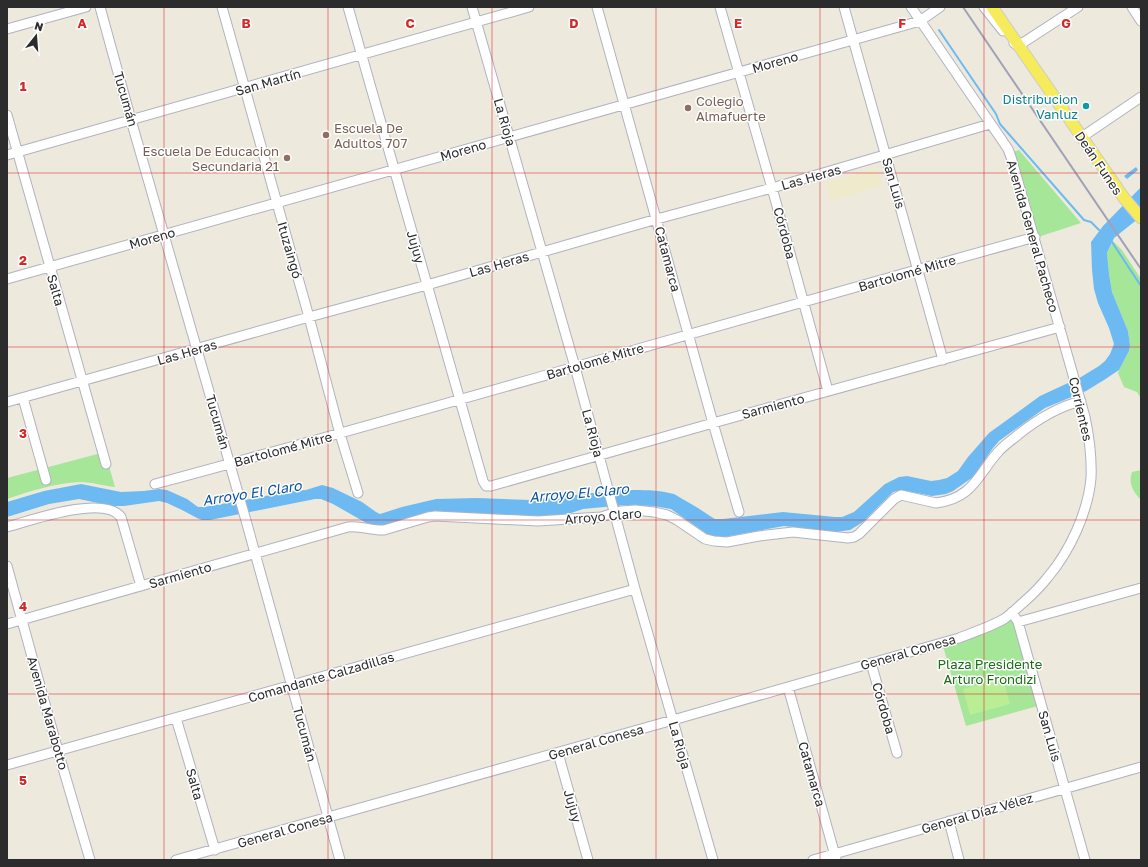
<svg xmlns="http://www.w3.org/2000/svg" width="1148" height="867" font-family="'Golos Text',sans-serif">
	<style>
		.education { fill: #f0eacc }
		.green { fill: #a6e698 }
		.pitch { fill: #b9ee94 }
		.water { fill: #6dbaf3 }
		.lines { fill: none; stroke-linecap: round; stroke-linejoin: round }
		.stream { stroke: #6dbaf3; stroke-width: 2 }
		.minor-casing { stroke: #b1b2c0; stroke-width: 11 }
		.major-casing { stroke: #ccc; stroke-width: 13 }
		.minor { stroke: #fff; stroke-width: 9 }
		.major { stroke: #f6eb5a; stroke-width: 11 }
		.rail { stroke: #a0a0b6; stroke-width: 2 }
		.grid { fill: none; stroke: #d62828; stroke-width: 1; stroke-opacity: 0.55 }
		.culture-dot { fill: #0f9aa8; stroke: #fff; stroke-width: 1.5 }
		.education-dot { fill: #8d6e63; stroke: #fff; stroke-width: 1.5 }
		.labels { text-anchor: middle; stroke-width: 3; stroke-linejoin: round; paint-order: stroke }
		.street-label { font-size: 13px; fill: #2c2c2c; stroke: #fff }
		.culture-label { font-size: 13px; fill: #0d838f; stroke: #fff; text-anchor: end }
		.education-label { font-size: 13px; fill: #785e54; stroke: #fff; text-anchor: start }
		.park-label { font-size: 13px; fill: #1c6c18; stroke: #fff }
		.water-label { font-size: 14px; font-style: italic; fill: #0954a2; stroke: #fff }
		.grid-label { font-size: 13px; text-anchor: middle; font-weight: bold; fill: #d62828; stroke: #fff; stroke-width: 3; stroke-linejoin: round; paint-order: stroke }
	</style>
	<rect width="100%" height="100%" fill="#eee9dd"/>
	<path class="education" d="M 877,168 L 883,186 L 831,201 L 825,183 Z"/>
	<path class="green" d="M 1019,150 L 1081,223 L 1038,237 L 1013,152 Z
		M 1113,241 L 1122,250 L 1141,279 L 1141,399 L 1137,392 L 1124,387 L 1118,373 L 1119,370 L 1129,351 L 1130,345 L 1128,331 L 1112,292 L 1109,274 L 1107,253 Z
		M 105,452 L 115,487 C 104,486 92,482 80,482 C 55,483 31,491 7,499 L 7,478 Z
		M 1141,470 L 1141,500 C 1133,491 1128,484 1132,472 Z
		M 1012,619 L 1015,620 L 1038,706 L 966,726 L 943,646 Z"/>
	<path class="pitch" d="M 1003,678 L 1010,704 L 970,715 L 963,689 Z"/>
	<path class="water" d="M 1136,167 L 1138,170 L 1127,179 L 1124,176 Z
		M 1141,187 L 1141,215 L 1134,222 L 1114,238 L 1107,253 L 1109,274 L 1112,292 L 1128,331 L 1130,345 L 1129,351 L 1119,370 L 1104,380 L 1086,391 L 1045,408 L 999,441 L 993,448 L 973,477 L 953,491 L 946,494 L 932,496 L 901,490 L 893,492 L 863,522 L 850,530 L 836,532 L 784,526 L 725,537 L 717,537 L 707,534 L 671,509 L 653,506 L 625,505 L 583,509 L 571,513 L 544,517 L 496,515 L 406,520 L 375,528 L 333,504 L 321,499 L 315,499 L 210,520 L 202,520 L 197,518 L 182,510 L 167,503 L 159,501 L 124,506 L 112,506 L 79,499 L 49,504 L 7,517 L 7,502 L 44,491 L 81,484 L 121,492 L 144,491 L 159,489 L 167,490 L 187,499 L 198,507 L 204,507 L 256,498 L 284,492 L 306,490 L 322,485 L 333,488 L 362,502 L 376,512 L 380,514 L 402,507 L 436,499 L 477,498 L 531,500 L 619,490 C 637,490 657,489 674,494 L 698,508 L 710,516 L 715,519 L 723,519 L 783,512 L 835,517 L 842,517 L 854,512 L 885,484 L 899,477 L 907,476 L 931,481 L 939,480 L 947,478 L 958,471 L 968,457 L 989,433 L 1040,396 L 1081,377 L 1099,366 L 1105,361 L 1110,354 L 1114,344 L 1109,328 L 1098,303 L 1094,289 L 1092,270 L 1091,242 L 1103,226 Z"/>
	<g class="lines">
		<path class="stream" d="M 939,30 L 996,114 L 1000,124 L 1084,220 L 1091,222 L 1099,230
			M 1112,242 L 1141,286"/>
		<g class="minor-casing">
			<path id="minor" d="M 100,7 L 131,120 L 245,517 L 340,860
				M 222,7 L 309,317 L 340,434 L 358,493
				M 348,7 L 483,481 L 486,486 L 491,486 L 713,423 L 1060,327
				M 472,7 L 575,367 L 635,589 L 713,860
				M 597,7 L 713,423 L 739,512
				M 720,7 L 772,188 L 828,391
				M 844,7 L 943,360
				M 984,7 L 1003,31
				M 1132,7 L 1141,21
				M 7,29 L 86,7
				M 1014,43 L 1018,46 L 1078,7
				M 7,115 L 106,464
				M 1082,137 L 1141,97
				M 7,155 L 529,7
				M 7,279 L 920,21 L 940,7
				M 23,398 L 46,480
				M 7,402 L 309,317 L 427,285 L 657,219 L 772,188 L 990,124
				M 155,484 C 449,405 741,318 1035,237
				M 7,527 C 29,521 104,494 121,517 L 141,586
				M 7,566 L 58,751 L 90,860
				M 1012,612 L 1018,622 L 1085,860
				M 1018,622 L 1141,588
				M 7,624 L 348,527 C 360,525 372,531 384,530 L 428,517 L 435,516 L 538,521 L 601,517 L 621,511 L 635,510 L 654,512 L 667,515 L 677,520 L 705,539 L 714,541 L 727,542 L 759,536 L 793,532 L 848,538 L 854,537 L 859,534 L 894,499 L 901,495 L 936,503 C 973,498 977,476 998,452 C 1004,445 1012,440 1019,434 C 1038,419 1057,407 1081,401
				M 871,663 L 897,753
				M 788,687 L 836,859
				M 176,718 L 215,850
				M 558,753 L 588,860
				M 7,765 L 635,589
				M 949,821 L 959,860
				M 176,860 L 673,720 L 959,638 C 974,632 990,627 1004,619 C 1011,614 1018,607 1025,601 C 1033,594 1041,586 1048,577 C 1070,551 1088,512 1091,478 C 1092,458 1089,436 1085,417 L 1011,157 L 1008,149 L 911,7
				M 813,860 L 1141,767"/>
		</g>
		<g class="major-casing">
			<path id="major" d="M 992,7 L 1124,198 L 1141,218"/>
		</g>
		<use href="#minor" class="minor"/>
		<use href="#major" class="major"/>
		<path class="rail" d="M 963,7 L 1141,269"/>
	</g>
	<path class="grid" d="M 164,7 L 164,860M 328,7 L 328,860M 492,7 L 492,860M 656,7 L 656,860M 820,7 L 820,860M 984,7 L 984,860M 7,173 L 1141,173M 7,347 L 1141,347M 7,520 L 1141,520M 7,694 L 1141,694"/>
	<circle class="culture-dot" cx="1086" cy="106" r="4"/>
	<g class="education-dot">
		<circle cx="688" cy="108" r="4"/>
		<circle cx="326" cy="135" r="4"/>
		<circle cx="287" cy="158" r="4"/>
	</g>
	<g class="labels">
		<g class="street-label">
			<text transform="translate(775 62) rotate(-16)" y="5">Moreno</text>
			<text transform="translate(268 82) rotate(-16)" y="5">San Martín</text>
			<text transform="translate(126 99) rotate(74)" y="5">Tucumán</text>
			<text transform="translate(505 122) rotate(74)" y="5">La Rioja</text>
			<text transform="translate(463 150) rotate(-16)" y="5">Moreno</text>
			<text transform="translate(1099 163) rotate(56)" y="5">Deán Funes</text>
			<text transform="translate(811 177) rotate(-16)" y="5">Las Heras</text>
			<text transform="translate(894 183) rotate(74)" y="5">San Luis</text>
			<text transform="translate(785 233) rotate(75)" y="5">Córdoba</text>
			<text transform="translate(1033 236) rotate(74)" y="5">Avenida General Pacheco</text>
			<text transform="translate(152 238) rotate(-16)" y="5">Moreno</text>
			<text transform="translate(416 247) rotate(74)" y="5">Jujuy</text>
			<text transform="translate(290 250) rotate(74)" y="5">Ituzaingó</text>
			<text transform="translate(668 259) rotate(75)" y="5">Catamarca</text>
			<text transform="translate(499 264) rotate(-16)" y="5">Las Heras</text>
			<text transform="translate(907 273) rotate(-16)" y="5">Bartolomé Mitre</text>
			<text transform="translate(56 290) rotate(74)" y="5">Salta</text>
			<text transform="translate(187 352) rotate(-16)" y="5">Las Heras</text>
			<text transform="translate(595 361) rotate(-16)" y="5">Bartolomé Mitre</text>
			<text transform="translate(773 406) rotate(-15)" y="5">Sarmiento</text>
			<text transform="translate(1081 409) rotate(77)" y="5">Corrientes</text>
			<text transform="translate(218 422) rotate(74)" y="5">Tucumán</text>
			<text transform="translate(593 433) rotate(75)" y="5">La Rioja</text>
			<text transform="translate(283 449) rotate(-15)" y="5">Bartolomé Mitre</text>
			<text transform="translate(603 516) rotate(-5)" y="5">Arroyo Claro</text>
			<text transform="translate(180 575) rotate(-16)" y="5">Sarmiento</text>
			<text transform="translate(908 652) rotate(-16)" y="5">General Conesa</text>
			<text transform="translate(321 677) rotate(-16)" y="5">Comandante Calzadillas</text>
			<text transform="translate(884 708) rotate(74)" y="5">Córdoba</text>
			<text transform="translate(48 713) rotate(74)" y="5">Avenida Marabotto</text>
			<text transform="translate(305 734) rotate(75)" y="5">Tucumán</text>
			<text transform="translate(1050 736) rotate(74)" y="5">San Luis</text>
			<text transform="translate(596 742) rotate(-16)" y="5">General Conesa</text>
			<text transform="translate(680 745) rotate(74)" y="5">La Rioja</text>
			<text transform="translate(812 774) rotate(74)" y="5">Catamarca</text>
			<text transform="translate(195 784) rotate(74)" y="5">Salta</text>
			<text transform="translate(573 806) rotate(74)" y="5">Jujuy</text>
			<text transform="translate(977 813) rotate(-16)" y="5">General Díaz Vélez</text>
			<text transform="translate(285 830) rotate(-16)" y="5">General Conesa</text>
		</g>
		<g class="culture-label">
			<text x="1078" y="104">Distribucion<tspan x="1078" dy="15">Vanluz</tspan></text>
		</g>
		<g class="education-label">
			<text x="696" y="106">Colegio<tspan x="696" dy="15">Almafuerte</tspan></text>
			<text x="334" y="133">Escuela De<tspan x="334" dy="15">Adultos 707</tspan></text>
			<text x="279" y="156" text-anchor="end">Escuela De Educacion<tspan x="279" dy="15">Secundaria 21</tspan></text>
		</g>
		<g class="park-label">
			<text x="990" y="669">Plaza Presidente<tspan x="990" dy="15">Arturo Frondizi</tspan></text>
		</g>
		<g class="water-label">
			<text transform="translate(252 493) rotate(-9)" y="5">Arroyo El Claro</text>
			<text transform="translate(579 493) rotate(-5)" y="5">Arroyo El Claro</text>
		</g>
	</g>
	<g class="grid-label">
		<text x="82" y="28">A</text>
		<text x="246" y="28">B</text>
		<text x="410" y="28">C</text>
		<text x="574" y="28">D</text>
		<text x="738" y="28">E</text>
		<text x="902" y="28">F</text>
		<text x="1066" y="28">G</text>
		<text x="23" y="91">1</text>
		<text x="23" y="265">2</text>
		<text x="23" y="438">3</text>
		<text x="23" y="611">4</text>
		<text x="23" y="785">5</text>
	</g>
	<rect width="1148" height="867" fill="none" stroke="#2c2c2c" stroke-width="16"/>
	<g transform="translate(36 36) rotate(17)" stroke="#ffffff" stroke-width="3" paint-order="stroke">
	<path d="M0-3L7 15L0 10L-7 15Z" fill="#2c2c2c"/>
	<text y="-6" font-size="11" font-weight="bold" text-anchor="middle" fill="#2c2c2c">N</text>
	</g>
</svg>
